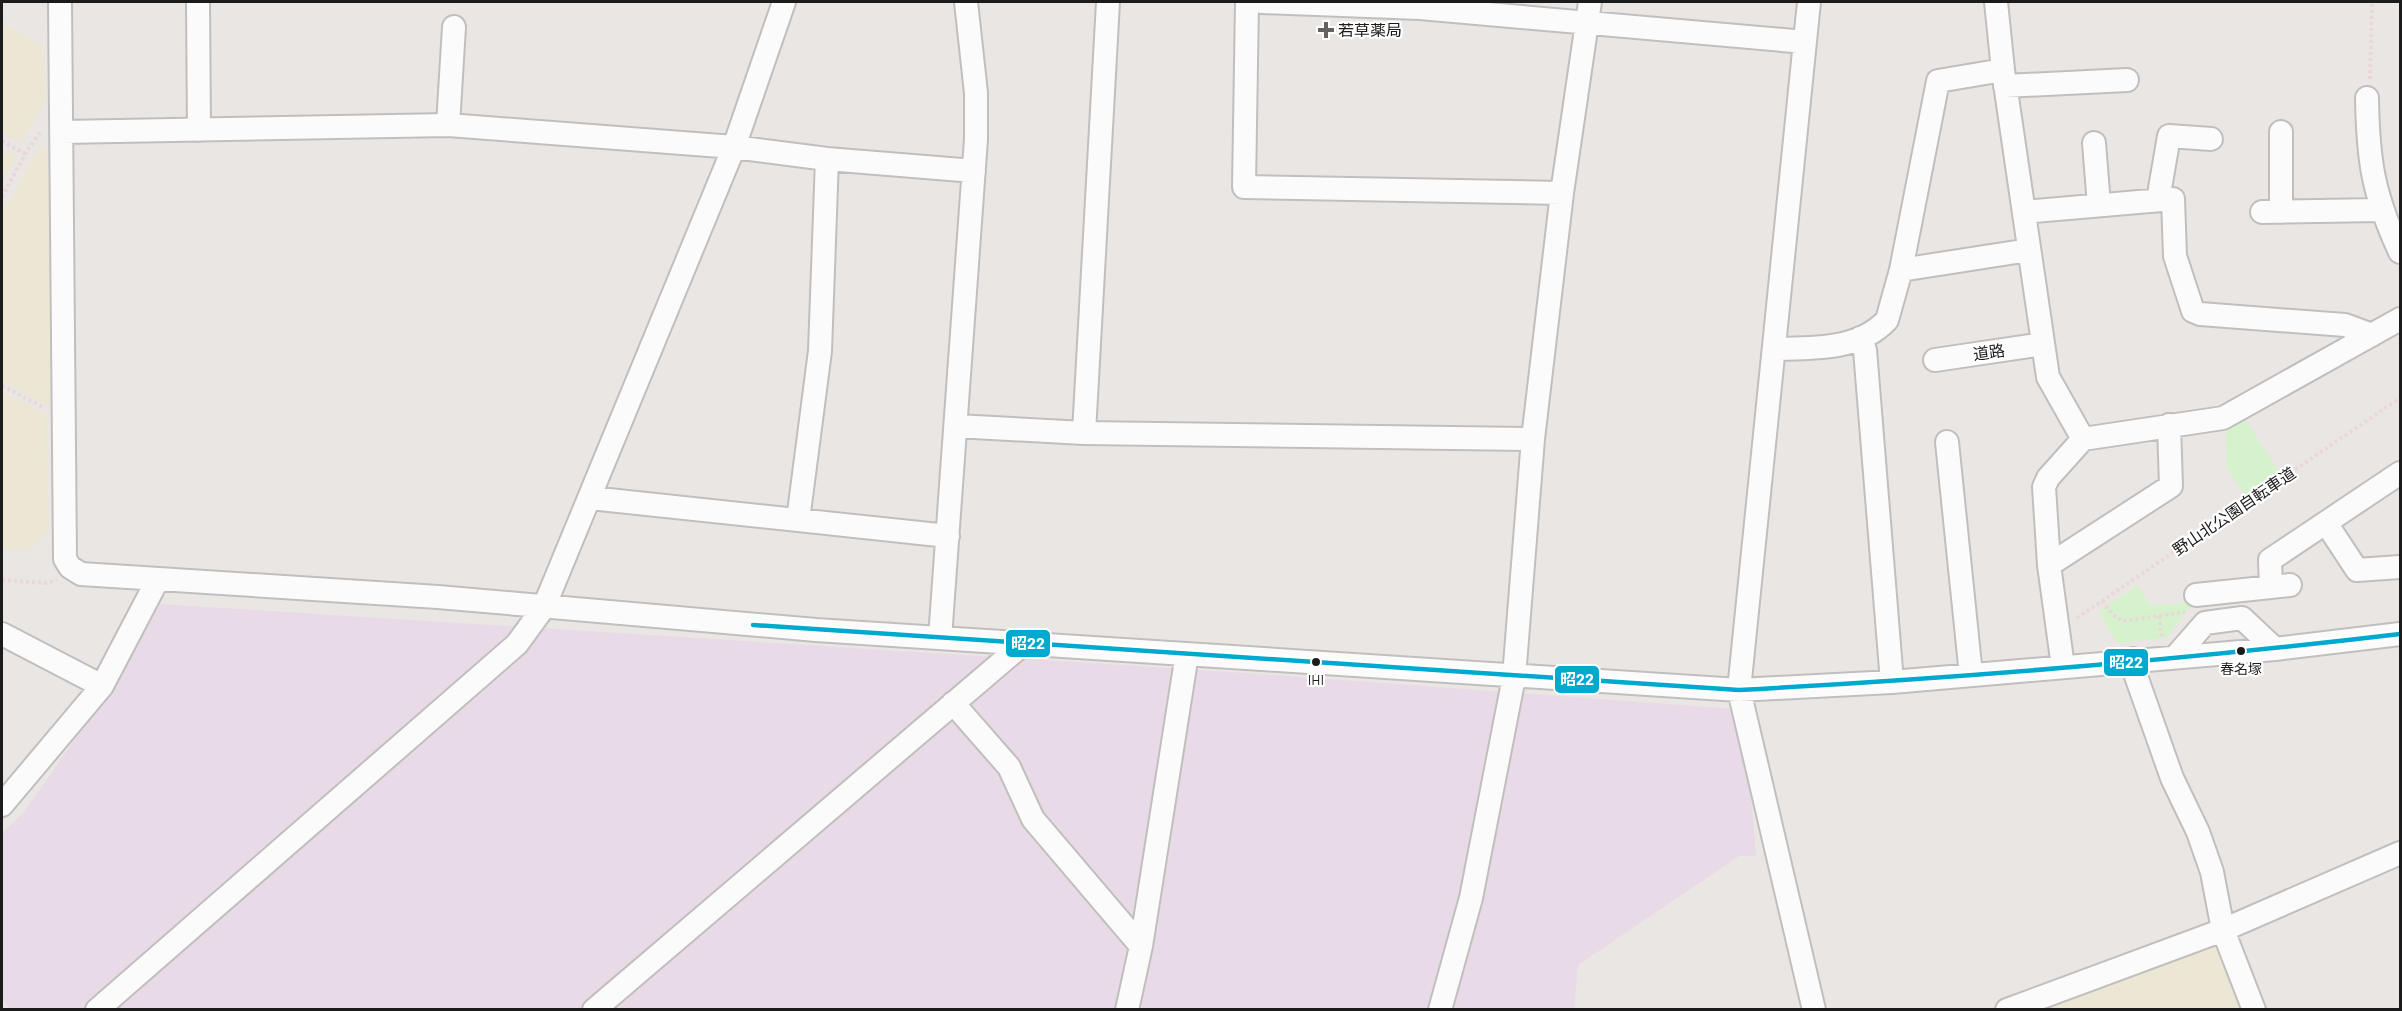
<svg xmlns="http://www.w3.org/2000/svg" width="2402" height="1011" font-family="Barlow,'Noto Sans JP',sans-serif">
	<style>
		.industrial { fill: #e8dae6 }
		.farmland { fill: #ece7d5 }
		.park { fill: #d5f2cc }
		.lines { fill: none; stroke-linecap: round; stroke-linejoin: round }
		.minor-casing { stroke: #c1bfbe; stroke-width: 26 }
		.path { stroke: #ead7d9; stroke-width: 4; stroke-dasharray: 3 3; stroke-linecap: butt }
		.minor { stroke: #fcfbfb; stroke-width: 22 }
		.bus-1-casing { stroke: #fff; stroke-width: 9 }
		.bus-1 { stroke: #00a9ce; stroke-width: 4.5 }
		.poi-dot { fill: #636261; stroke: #fff; stroke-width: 2 }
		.bus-dot { fill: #1b1b1b; stroke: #fff; stroke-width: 2 }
		.labels { text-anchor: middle; stroke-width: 4.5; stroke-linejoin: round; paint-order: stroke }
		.bus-label { font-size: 14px; fill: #1b1b1b; stroke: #fff }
		.poi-label { font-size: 16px; fill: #1b1b1b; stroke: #fff; text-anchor: start }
		.street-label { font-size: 16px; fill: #1b1b1b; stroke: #fff }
		.line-badge { stroke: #fff; stroke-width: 2 }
		.badge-label { font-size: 16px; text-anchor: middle; font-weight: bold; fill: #fff }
	</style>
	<rect width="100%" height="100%" fill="#eae6e4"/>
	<path class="industrial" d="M 160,604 L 1231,672 L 1736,709 L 1747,745 L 1756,856 L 1739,856 L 1578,965 L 1574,1009 L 11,1010 L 2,999 L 2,833 L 24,812 L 112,686 Z"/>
	<path class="farmland" d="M 2,22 L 43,46 L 46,101 L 21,143 L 2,133 Z
		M 40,145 L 48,152 L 52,403 L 44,404 L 2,381 L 2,214 Z
		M 2,148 L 17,156 L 2,184 Z
		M 2,391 L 47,414 L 49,532 L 27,551 L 2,549 Z
		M 2223,930 L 2254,1010 L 2007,1010 Z"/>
	<path class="park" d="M 2245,420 L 2281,474 L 2247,497 L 2227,469 L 2225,429 Z
		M 2137,585 L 2151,606 L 2194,602 L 2166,638 L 2117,643 L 2099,612 Z"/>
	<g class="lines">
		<g class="minor-casing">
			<path id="minor" d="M 60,2 L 65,559 L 70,567 L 81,574 L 438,597 L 816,630 L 1739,690 L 1892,682 L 2275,649 L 2400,634
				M 198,2 L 199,130
				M 1247,2 L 1244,187 L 1562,193
				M 1262,2 L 1420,8 L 1805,42
				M 1809,2 L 1739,690 L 1814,1010
				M 1996,2 L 2003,70 L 2048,377 L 2083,439
				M 2005,86 L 2127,80
				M 2367,98 C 2368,161 2373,194 2400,252
				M 448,125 L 454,27
				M 62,132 L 448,125 L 734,147 L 827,159 L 974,171
				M 2094,143 L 2099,205
				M 2158,200 L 2169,136 L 2211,139
				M 2024,212 L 2173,199 L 2175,256 L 2193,311 L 2200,314 L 2345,325 L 2372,335
				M 2262,212 L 2381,210
				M 2281,212 L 2281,132
				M 1901,270 L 2029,250
				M 1860,338 L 1865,350 L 1892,682
				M 1774,349 C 1812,348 1858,351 1887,320 L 1901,270 L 1938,81 L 2003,70
				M 1935,360 L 2043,344
				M 956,426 L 1084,433 L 1533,439
				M 1084,433 L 1108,2
				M 1947,442 L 1971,675
				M 590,498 L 948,536
				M 798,520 L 820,351 L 827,159
				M 2326,523 L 2357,570 L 2400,567
				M 2049,565 L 2171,486 L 2169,425
				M 2271,587 L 2270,560 L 2400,473
				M 2196,595 L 2290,585
				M 2,634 L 102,686
				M 940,638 L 976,139 L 976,93 L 966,2
				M 2177,655 L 2205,623 L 2242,618 L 2275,649
				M 2133,659 L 2136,676 L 2172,778 L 2198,832 L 2212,872 L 2223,930 L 2254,1010
				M 2063,667 L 2049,565 L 2044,487 L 2048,478 L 2083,439 L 2223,418 L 2400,319
				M 953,703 L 1009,767 L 1033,819 L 1141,946
				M 2,805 L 102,686 L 158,579
				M 97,1010 L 517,644 L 544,607 L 734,147 L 784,2
				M 594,1010 L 1023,644
				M 1127,1010 L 1141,946 L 1187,654
				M 1440,1010 L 1471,898 L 1514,677 L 1533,439 L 1562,193 L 1590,2
				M 2007,1010 L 2223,930 L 2400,853"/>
		</g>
		<path class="path" d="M 2370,79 L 2372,2
			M 2,141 L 25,154
			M 2,197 L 25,154 L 41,131
			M 2,386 L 45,408
			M 2,580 L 46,583 L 57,580
			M 2102,601 L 2113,615 L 2123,621 L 2185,612
			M 2159,616 L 2162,639
			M 2077,618 L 2400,398"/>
		<use href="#minor" class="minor"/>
		<g class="bus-1-casing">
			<path id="bus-1" d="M 753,625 L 1739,690 C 1960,678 2181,660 2400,634"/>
		</g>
		<use href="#bus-1" class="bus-1"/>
	</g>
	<path class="poi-dot" d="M1323 21h6v6h6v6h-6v6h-6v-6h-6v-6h6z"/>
	<g class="bus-dot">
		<circle cx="2241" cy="651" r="5"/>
		<circle cx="1316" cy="662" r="5"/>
	</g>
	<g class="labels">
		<g class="bus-label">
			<text x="2241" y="674">春名塚</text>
			<text x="1316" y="685">IHI</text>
		</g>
		<g class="poi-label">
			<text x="1338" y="36">若草薬局</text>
		</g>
		<g class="street-label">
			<text transform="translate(1989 352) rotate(-8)" y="6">道路</text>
			<text transform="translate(2234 511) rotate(-34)" y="6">野山北公園自転車道</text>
		</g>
	</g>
	<g class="line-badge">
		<rect x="1005" y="629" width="46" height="29" rx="6" fill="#00a9ce"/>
		<rect x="2103" y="648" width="46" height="29" rx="6" fill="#00a9ce"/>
		<rect x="1554" y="665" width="46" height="29" rx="6" fill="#00a9ce"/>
	</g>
	<g class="badge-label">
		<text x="1028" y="649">昭22</text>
		<text x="2126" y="668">昭22</text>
		<text x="1577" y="685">昭22</text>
	</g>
	<rect width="2402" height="1011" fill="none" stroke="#1b1b1b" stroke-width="6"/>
</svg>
